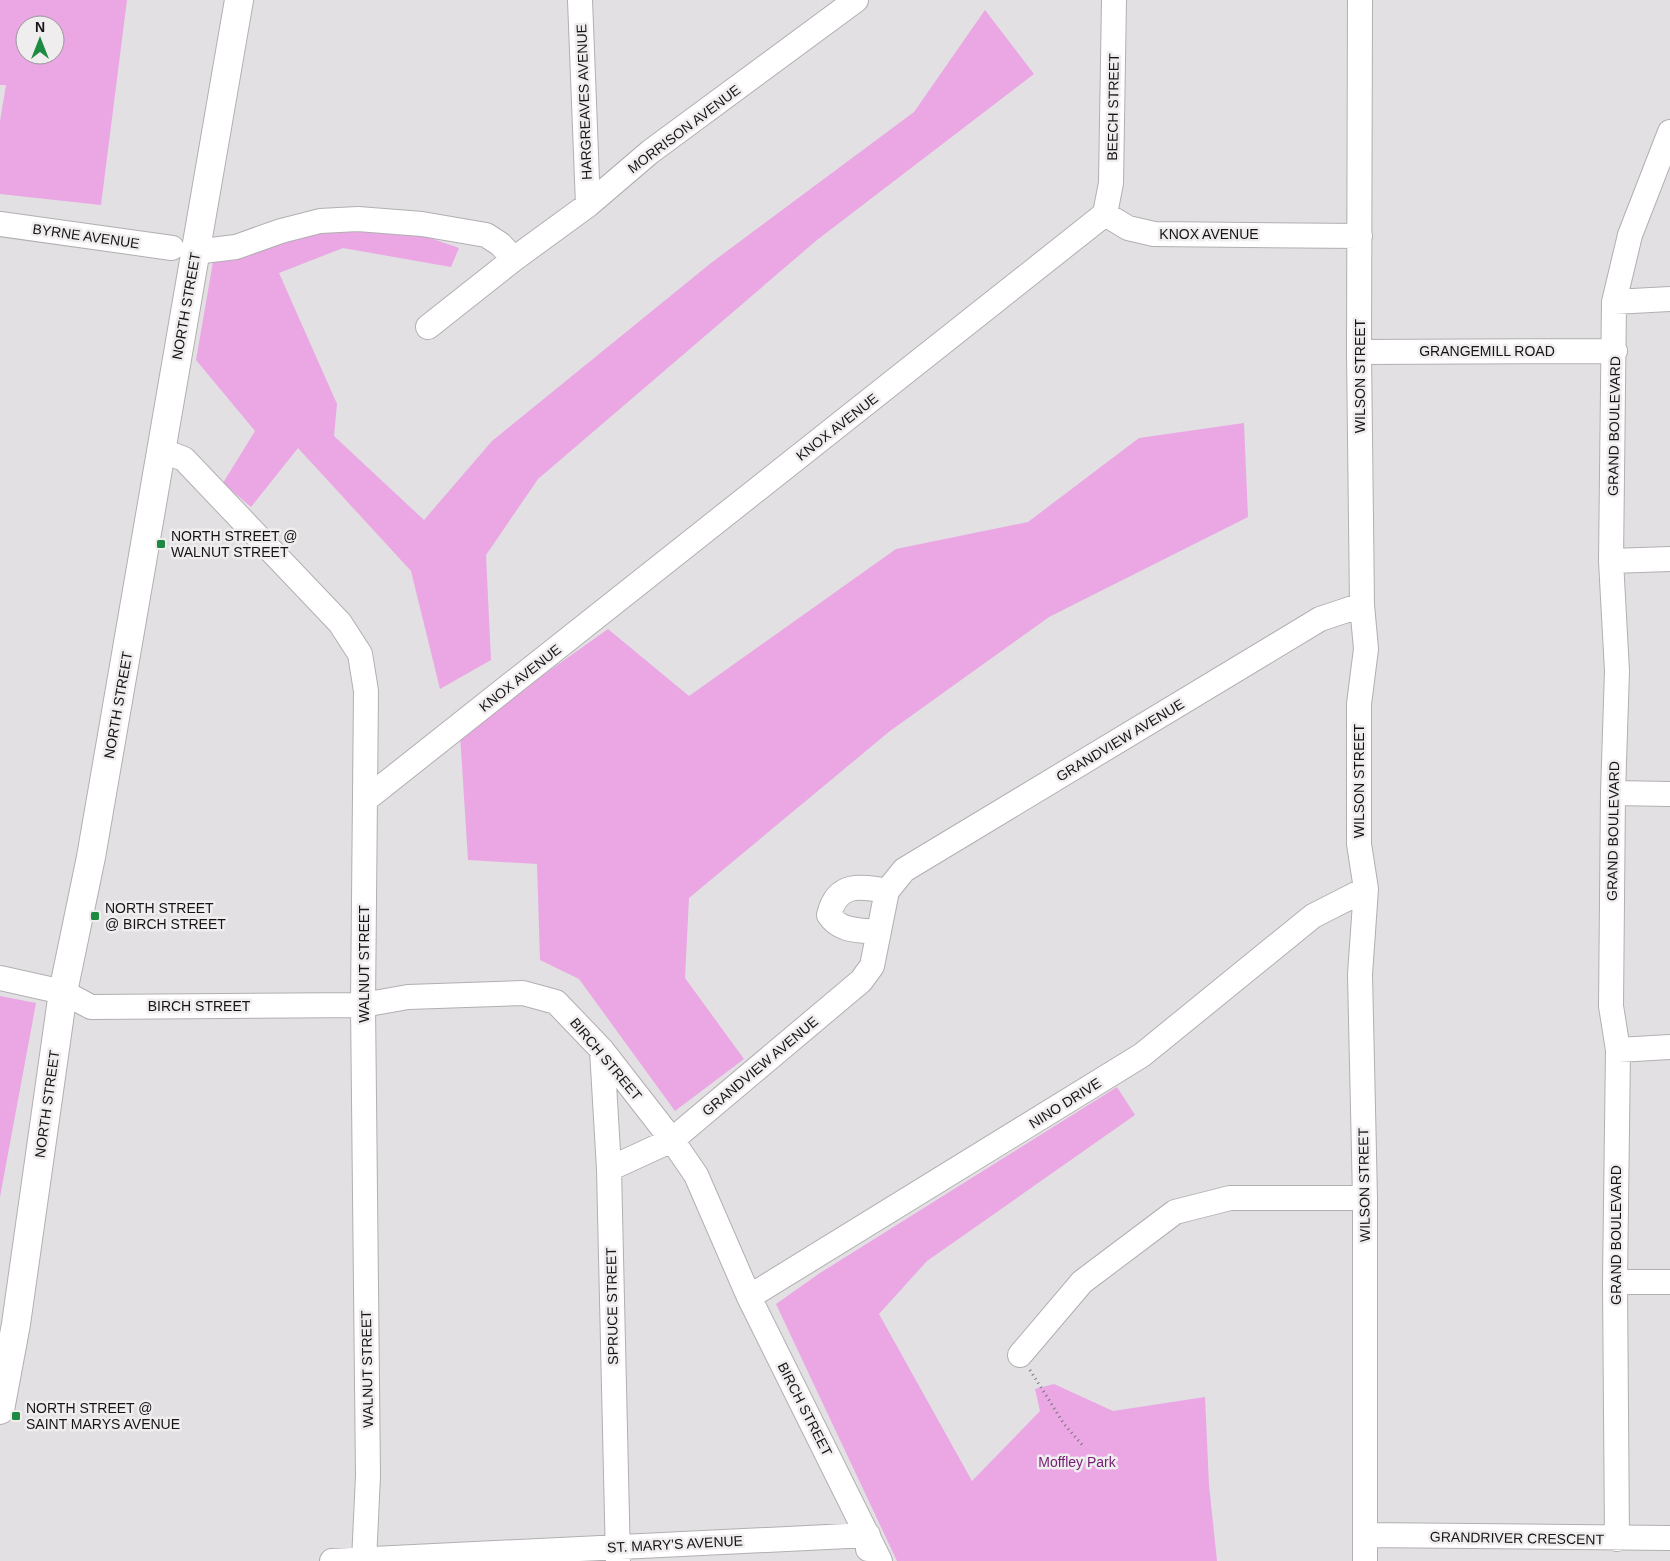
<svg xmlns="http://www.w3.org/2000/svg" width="1670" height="1561" font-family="Helvetica,sans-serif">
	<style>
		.green { fill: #eaa7e4; fill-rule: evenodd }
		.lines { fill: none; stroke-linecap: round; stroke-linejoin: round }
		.minor-casing { stroke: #b2afb2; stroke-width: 26 }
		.major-casing { stroke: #b2afb2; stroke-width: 30 }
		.path { stroke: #757475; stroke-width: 3; stroke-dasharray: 1 4; stroke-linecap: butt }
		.minor { stroke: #fff; stroke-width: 24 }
		.major { stroke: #fff; stroke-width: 28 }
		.poi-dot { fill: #1e8a41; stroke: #f0edef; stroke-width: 2 }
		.labels { text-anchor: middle; stroke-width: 5; stroke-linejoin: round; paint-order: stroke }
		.street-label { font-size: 14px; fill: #161516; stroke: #f0edef }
		.poi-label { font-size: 14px; fill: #161516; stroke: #f0edef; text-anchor: start }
		.park-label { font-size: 14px; fill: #731e71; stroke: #f0edef }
	</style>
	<rect width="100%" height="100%" fill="#e2e0e2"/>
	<path class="green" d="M 0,0 L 127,0 L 101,205 L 0,194 L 0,121 L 6,85 L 0,85 ZM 25,25 L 55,25 L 55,55 L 25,55 Z
		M 985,10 L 1034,74 L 817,240 L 538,479 L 486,555 L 491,660 L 440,689 L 411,571 L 298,448 L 251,507 L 223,483 L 255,431 L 196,360 L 213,262 L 301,228 L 413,232 L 459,248 L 451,267 L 343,248 L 279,273 L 337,404 L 334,436 L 424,520 L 492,441 L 711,263 L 914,112 Z
		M 1244,423 L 1248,517 L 1049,617 L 890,731 L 689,898 L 685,978 L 744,1059 L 675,1111 L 579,979 L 540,960 L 537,864 L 468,860 L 460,734 L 608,629 L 689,696 L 896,549 L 1028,522 L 1139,438 Z
		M 0,996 L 36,1003 L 0,1197 Z
		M 1117,1087 L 1135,1115 L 927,1261 L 879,1314 L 972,1481 L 1040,1411 L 1035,1389 L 1054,1384 L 1113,1411 L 1205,1397 L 1209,1485 L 1217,1561 L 897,1561 L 776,1304 L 820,1273 Z"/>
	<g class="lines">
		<g class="minor-casing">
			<path id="minor" d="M 580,0 L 588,205
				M 1360,0 L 1359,352 L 1362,605 L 1366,649 L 1359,704 L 1359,844 L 1366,889 L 1360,974 L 1365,1198 L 1365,1561
				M 1105,214 L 1128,228 L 1154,234 L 1360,236
				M 1105,214 L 1111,183 L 1114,0
				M 0,224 L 172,248
				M 195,252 L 236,247 L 281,231 L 320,221 L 358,219 L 422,224 L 486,235 L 500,244 L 514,259
				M 1614,302 L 1670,299
				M 428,327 L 514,259 L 588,205 L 650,152 L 856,0
				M 1359,352 L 1615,351
				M 161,450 L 184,459 L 340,623 L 360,654 L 366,691 L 363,1005 L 368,1476 L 364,1561
				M 1611,561 L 1670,559
				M 1613,793 L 1670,794
				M 365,800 L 1105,214
				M 878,932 C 860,930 840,932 829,915 C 837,882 860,886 887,891
				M 0,978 L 63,992 L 91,1007 L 363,1005 L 408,997 L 523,993 L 556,1002 L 602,1050 L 672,1140 L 696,1175 L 749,1297 L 880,1561
				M 602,1050 L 609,1169 L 618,1561
				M 1618,1050 L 1670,1047
				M 609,1169 L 672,1140 L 861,981 L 872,966 L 887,891 L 904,870 L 1320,619 L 1362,605
				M 1615,1282 L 1670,1282
				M 749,1297 L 1142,1055 L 1313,916 L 1366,889
				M 1020,1355 L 1082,1282 L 1175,1212 L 1230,1198 L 1365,1198
				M 1365,1535 L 1670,1538
				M 1617,1539 L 1615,1282 L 1618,1050 L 1611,1006 L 1613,793 L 1617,671 L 1611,561 L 1614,302 L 1630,235 L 1670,132
				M 332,1561 L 868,1535 L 868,1549"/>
		</g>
		<g class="major-casing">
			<path id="major" d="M 0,1410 L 16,1324 L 63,992 L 91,857 L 239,0"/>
		</g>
		<path class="path" d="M 1030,1370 L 1064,1424 L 1084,1447"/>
		<use href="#minor" class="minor"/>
		<use href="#major" class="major"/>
	</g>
	<g class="poi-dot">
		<rect x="156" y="539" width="10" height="10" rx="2.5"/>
		<rect x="90" y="911" width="10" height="10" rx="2.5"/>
		<rect x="11" y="1411" width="10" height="10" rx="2.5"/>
	</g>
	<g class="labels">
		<g class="street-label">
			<text transform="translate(584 102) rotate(-92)" y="5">HARGREAVES AVENUE</text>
			<text transform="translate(1113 107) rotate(-89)" y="5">BEECH STREET</text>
			<text transform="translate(684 129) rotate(-37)" y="5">MORRISON AVENUE</text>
			<text x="1209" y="239">KNOX AVENUE</text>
			<text transform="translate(86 236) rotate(8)" y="5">BYRNE AVENUE</text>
			<text transform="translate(186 306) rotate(-80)" y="5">NORTH STREET</text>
			<text x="1487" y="356">GRANGEMILL ROAD</text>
			<text transform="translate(1360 376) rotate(-90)" y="5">WILSON STREET</text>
			<text transform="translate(1614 426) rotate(-89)" y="5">GRAND BOULEVARD</text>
			<text transform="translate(837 427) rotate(-38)" y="5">KNOX AVENUE</text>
			<text transform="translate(520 678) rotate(-38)" y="5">KNOX AVENUE</text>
			<text transform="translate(118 705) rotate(-80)" y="5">NORTH STREET</text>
			<text transform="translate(1120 740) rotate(-31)" y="5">GRANDVIEW AVENUE</text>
			<text transform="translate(1359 781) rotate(-90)" y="5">WILSON STREET</text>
			<text transform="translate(1613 831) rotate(-89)" y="5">GRAND BOULEVARD</text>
			<text transform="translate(364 964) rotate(-90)" y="5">WALNUT STREET</text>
			<text x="199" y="1011">BIRCH STREET</text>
			<text transform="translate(606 1059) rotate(50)" y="5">BIRCH STREET</text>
			<text transform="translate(760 1066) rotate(-40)" y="5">GRANDVIEW AVENUE</text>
			<text transform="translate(1065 1103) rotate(-32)" y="5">NINO DRIVE</text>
			<text transform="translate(47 1104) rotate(-82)" y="5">NORTH STREET</text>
			<text transform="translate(1364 1185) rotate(-91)" y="5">WILSON STREET</text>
			<text transform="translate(1616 1235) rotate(-90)" y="5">GRAND BOULEVARD</text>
			<text transform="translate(612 1306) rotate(-91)" y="5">SPRUCE STREET</text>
			<text transform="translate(367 1369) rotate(-91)" y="5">WALNUT STREET</text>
			<text transform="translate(805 1409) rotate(63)" y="5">BIRCH STREET</text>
			<text transform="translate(1517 1538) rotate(1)" y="5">GRANDRIVER CRESCENT</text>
			<text transform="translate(675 1544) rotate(-3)" y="5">ST. MARY'S AVENUE</text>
		</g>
		<g class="poi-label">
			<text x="171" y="541">NORTH STREET @<tspan x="171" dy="16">WALNUT STREET</tspan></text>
			<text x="105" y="913">NORTH STREET<tspan x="105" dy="16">@ BIRCH STREET</tspan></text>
			<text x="26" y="1413">NORTH STREET @<tspan x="26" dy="16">SAINT MARYS AVENUE</tspan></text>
		</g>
		<g class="park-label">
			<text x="1077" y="1467">Moffley Park</text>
		</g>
	</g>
	<g transform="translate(40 40)"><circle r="24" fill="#f0edef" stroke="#999798"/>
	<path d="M0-4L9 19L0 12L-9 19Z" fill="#1e8a41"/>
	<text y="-8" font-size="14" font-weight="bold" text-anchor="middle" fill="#161516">N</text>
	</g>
</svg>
